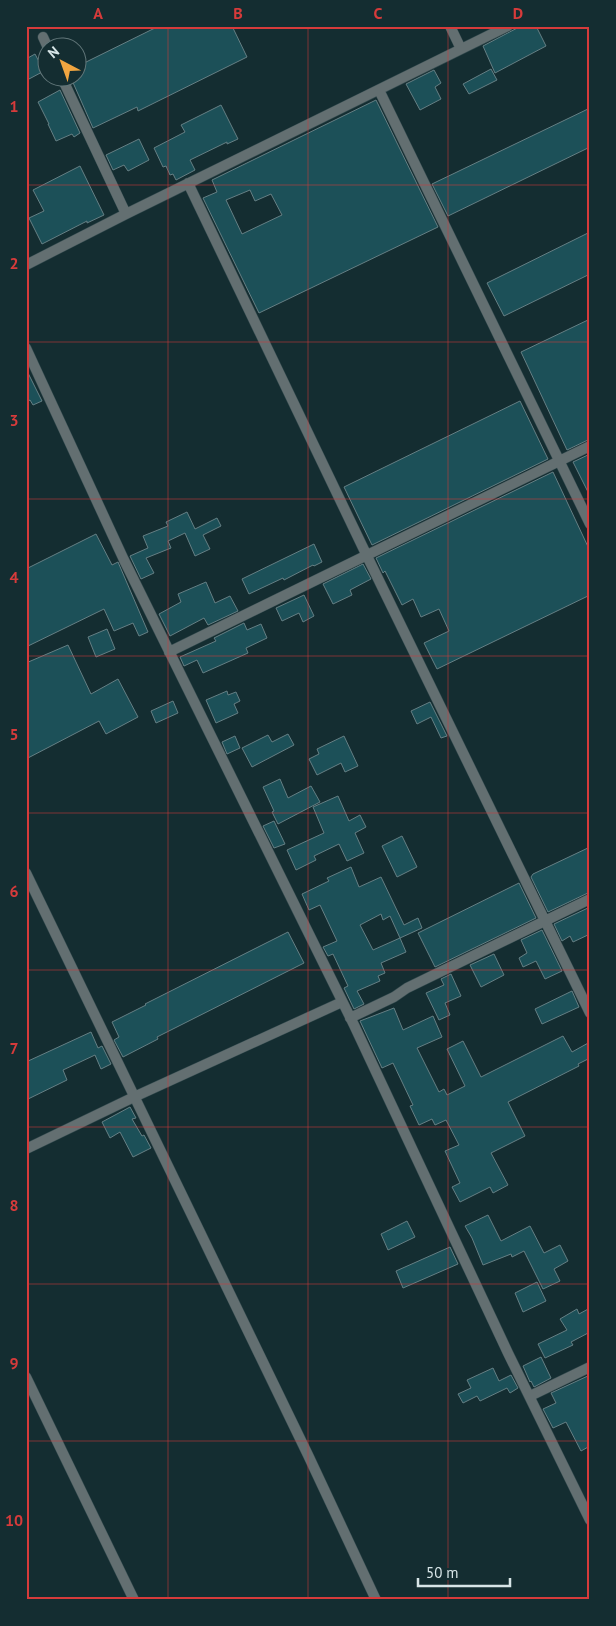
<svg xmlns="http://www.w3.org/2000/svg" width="616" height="1626" font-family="'PT Sans',sans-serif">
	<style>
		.building { fill: #1c5058; stroke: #657f84; fill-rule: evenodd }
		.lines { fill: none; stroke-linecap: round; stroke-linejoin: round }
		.minor-casing { stroke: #334a4e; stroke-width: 11 }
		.minor { stroke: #636f71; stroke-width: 10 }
		.grid { fill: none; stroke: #d63b3b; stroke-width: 1; stroke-opacity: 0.55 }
		.neatline { fill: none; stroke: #d63b3b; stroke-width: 2 }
		.grid-label { font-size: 16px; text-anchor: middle; font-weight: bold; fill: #d63b3b }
	</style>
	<rect width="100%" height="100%" fill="#142d31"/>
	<path class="building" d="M 159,26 L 232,26 L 247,57 L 138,111 L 137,107 L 93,128 L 71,78 L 78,78 L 78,66 Z
		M 521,26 L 536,26 L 546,46 L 495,73 L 483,46 Z
		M 35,54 L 44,71 L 29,79 L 26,73 L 26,59 Z
		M 491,69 L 497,80 L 469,94 L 463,84 Z
		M 434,70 L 441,83 L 435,87 L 441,99 L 420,110 L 406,84 Z
		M 60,90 L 80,133 L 74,137 L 72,134 L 56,141 L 48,124 L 49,124 L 38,102 Z
		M 376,100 L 438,227 L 259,313 L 203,198 L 217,192 L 212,180 ZM 250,190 L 255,201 L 271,194 L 282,215 L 242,234 L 226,200 Z
		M 221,105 L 238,139 L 227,144 L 227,142 L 190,160 L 195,170 L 176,180 L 173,174 L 170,175 L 166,166 L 163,167 L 154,148 L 185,132 L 181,125 Z
		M 590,108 L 590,147 L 448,216 L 432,184 Z
		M 139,139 L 149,160 L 128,171 L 124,165 L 113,170 L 106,155 Z
		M 80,166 L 104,215 L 87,223 L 87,221 L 42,244 L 29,218 L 44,211 L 33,190 Z
		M 590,232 L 590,274 L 504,316 L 487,283 Z
		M 590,319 L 590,439 L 567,450 L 521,352 Z
		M 26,369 L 42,401 L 33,405 L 30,400 L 26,402 Z
		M 520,401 L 548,459 L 372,545 L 344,487 Z
		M 590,454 L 590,496 L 573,462 Z
		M 553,472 L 590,551 L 590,595 L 437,669 L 424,643 L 449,631 L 439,609 L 421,617 L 413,599 L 402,605 L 385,571 L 383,573 L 376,558 Z
		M 187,512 L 195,529 L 217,518 L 221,526 L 203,535 L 210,549 L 195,556 L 185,533 L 168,541 L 171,548 L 146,558 L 154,573 L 141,579 L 130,556 L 148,548 L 143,536 L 168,526 L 166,522 Z
		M 96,534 L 112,565 L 118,562 L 148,632 L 139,636 L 133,623 L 114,631 L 104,609 L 26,647 L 26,569 Z
		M 314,544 L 322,562 L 314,566 L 313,565 L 284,580 L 283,578 L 249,594 L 242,579 Z
		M 363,564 L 371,579 L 350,590 L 352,595 L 333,604 L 323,584 Z
		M 206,582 L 215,603 L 230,596 L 238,611 L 208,625 L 204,618 L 170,636 L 159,614 L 181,602 L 178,594 Z
		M 304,595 L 314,616 L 303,622 L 299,613 L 282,621 L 276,608 Z
		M 244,623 L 247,630 L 261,624 L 267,638 L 246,648 L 248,653 L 203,673 L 197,660 L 184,666 L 180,657 L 216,641 L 214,638 Z
		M 107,629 L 115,649 L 96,657 L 88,637 Z
		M 68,645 L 91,694 L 118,679 L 138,717 L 106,734 L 99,721 L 26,759 L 26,663 Z
		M 227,691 L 228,695 L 236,692 L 240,701 L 234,704 L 238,713 L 216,723 L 206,700 Z
		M 173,701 L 178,713 L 156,723 L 151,711 Z
		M 430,702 L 447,736 L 441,738 L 431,717 L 417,724 L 411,711 Z
		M 288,734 L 294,745 L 252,767 L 242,748 L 268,735 L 272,742 Z
		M 235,736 L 240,748 L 227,754 L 222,742 Z
		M 344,736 L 358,766 L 345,772 L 341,763 L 317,775 L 309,759 L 319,754 L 317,749 Z
		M 280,779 L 288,798 L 311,786 L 320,802 L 278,824 L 272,812 L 274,811 L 263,787 Z
		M 338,796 L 349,821 L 360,815 L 366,827 L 355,833 L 364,853 L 347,861 L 339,844 L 314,856 L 316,860 L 296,870 L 287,850 L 324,833 L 313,807 Z
		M 274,821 L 285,844 L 274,848 L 263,826 Z
		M 402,836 L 417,867 L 397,877 L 382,846 Z
		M 590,847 L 590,892 L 548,912 L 531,877 L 533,874 Z
		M 351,867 L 359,887 L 381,877 L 404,925 L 418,918 L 422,928 L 400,938 L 406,952 L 381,963 L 385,973 L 378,976 L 380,981 L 357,991 L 364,1004 L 354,1009 L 344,988 L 348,986 L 333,954 L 328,956 L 323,947 L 337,941 L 320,905 L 309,910 L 302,894 L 329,881 L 327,878 ZM 381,914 L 383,920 L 390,916 L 400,938 L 373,950 L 360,925 Z
		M 519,883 L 536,918 L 435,967 L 418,933 Z
		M 590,907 L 590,934 L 573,942 L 570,936 L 562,941 L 554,924 Z
		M 542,930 L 562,971 L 545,979 L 536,961 L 523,967 L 519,958 L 527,953 L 521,940 Z
		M 288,932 L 304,963 L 157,1037 L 158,1039 L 123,1057 L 114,1040 L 119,1037 L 112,1022 L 146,1005 L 145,1004 Z
		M 494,954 L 504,975 L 481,987 L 470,965 Z
		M 451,974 L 461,996 L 445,1003 L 450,1015 L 439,1020 L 426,993 L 444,985 L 441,979 Z
		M 572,991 L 579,1007 L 542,1024 L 535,1009 Z
		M 394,1008 L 403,1030 L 433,1016 L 442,1037 L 417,1048 L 439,1092 L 444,1089 L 447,1095 L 465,1086 L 447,1049 L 463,1041 L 481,1077 L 563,1036 L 572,1052 L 590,1042 L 590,1058 L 578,1064 L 579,1066 L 508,1102 L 525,1136 L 491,1153 L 508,1185 L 493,1193 L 490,1187 L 460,1202 L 452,1187 L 460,1183 L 445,1151 L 459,1145 L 446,1120 L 435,1125 L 432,1119 L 419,1125 L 410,1106 L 413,1105 L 393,1063 L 382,1068 L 360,1021 Z
		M 91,1032 L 98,1048 L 102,1046 L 111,1064 L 101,1069 L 95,1055 L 63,1070 L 67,1080 L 26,1100 L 26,1062 Z
		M 130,1107 L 136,1118 L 132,1119 L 142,1136 L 144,1135 L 151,1148 L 133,1157 L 120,1132 L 110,1138 L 102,1122 Z
		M 488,1215 L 501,1241 L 530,1226 L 544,1253 L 560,1245 L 568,1261 L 554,1269 L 560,1281 L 543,1289 L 524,1251 L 512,1257 L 511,1254 L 483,1265 L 472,1238 L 465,1226 Z
		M 407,1221 L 415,1237 L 388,1250 L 381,1234 Z
		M 450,1247 L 458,1264 L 403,1288 L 396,1271 Z
		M 537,1282 L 546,1301 L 523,1312 L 515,1293 Z
		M 590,1308 L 590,1332 L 571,1342 L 573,1345 L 545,1358 L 538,1344 L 567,1330 L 560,1319 L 577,1309 L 579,1314 Z
		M 541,1357 L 551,1378 L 534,1387 L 531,1381 L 530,1382 L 523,1366 Z
		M 493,1368 L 499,1381 L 511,1375 L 518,1388 L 510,1393 L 507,1388 L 480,1401 L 477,1396 L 463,1403 L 458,1394 L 471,1388 L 467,1380 Z
		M 590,1375 L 590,1446 L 581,1451 L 566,1422 L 553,1428 L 543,1409 L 556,1403 L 551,1393 Z"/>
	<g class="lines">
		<g class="minor-casing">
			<path id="minor" d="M 450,26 L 461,49
				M 43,37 L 48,48
				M 62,78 L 126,214
				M 379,90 L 590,524
				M 188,183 L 367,556 L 590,1013
				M 26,265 L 126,214 L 508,26
				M 26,348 L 124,560 L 354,1025 L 508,1353 L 590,1520
				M 169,652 L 590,446
				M 26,873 L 308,1455 L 376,1600
				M 350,1018 L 394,997 L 407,988 L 590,899
				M 26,1149 L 134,1097 L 342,1002
				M 26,1377 L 134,1600
				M 530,1396 L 590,1367"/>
		</g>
		<use href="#minor" class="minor"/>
	</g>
	<path class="grid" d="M 168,26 L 168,1600M 308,26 L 308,1600M 448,26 L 448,1600M 26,185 L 590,185M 26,342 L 590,342M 26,499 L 590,499M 26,656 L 590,656M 26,813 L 590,813M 26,970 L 590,970M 26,1127 L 590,1127M 26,1284 L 590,1284M 26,1441 L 590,1441"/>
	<rect width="616" height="1626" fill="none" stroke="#142d31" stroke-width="55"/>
	<g transform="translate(62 62) rotate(319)"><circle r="24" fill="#142d31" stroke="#62777a"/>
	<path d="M0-4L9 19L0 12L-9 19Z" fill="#f1a540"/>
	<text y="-8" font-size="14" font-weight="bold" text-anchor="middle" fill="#d7e5e7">N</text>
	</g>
	<path d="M418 1578v8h92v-8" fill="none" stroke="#d7e5e7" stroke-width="2.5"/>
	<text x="426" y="1578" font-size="15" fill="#d7e5e7" stroke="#142d31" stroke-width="4" paint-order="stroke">50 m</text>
	<rect x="28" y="28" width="560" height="1570" class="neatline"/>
	<g class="grid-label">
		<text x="98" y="19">A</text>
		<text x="238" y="19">B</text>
		<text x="378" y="19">C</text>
		<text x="518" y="19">D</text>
		<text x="14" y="112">1</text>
		<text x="14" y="269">2</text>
		<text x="14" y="426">3</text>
		<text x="14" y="583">4</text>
		<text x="14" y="740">5</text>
		<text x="14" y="897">6</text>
		<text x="14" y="1054">7</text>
		<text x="14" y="1211">8</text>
		<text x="14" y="1369">9</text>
		<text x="14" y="1526">10</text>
	</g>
</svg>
